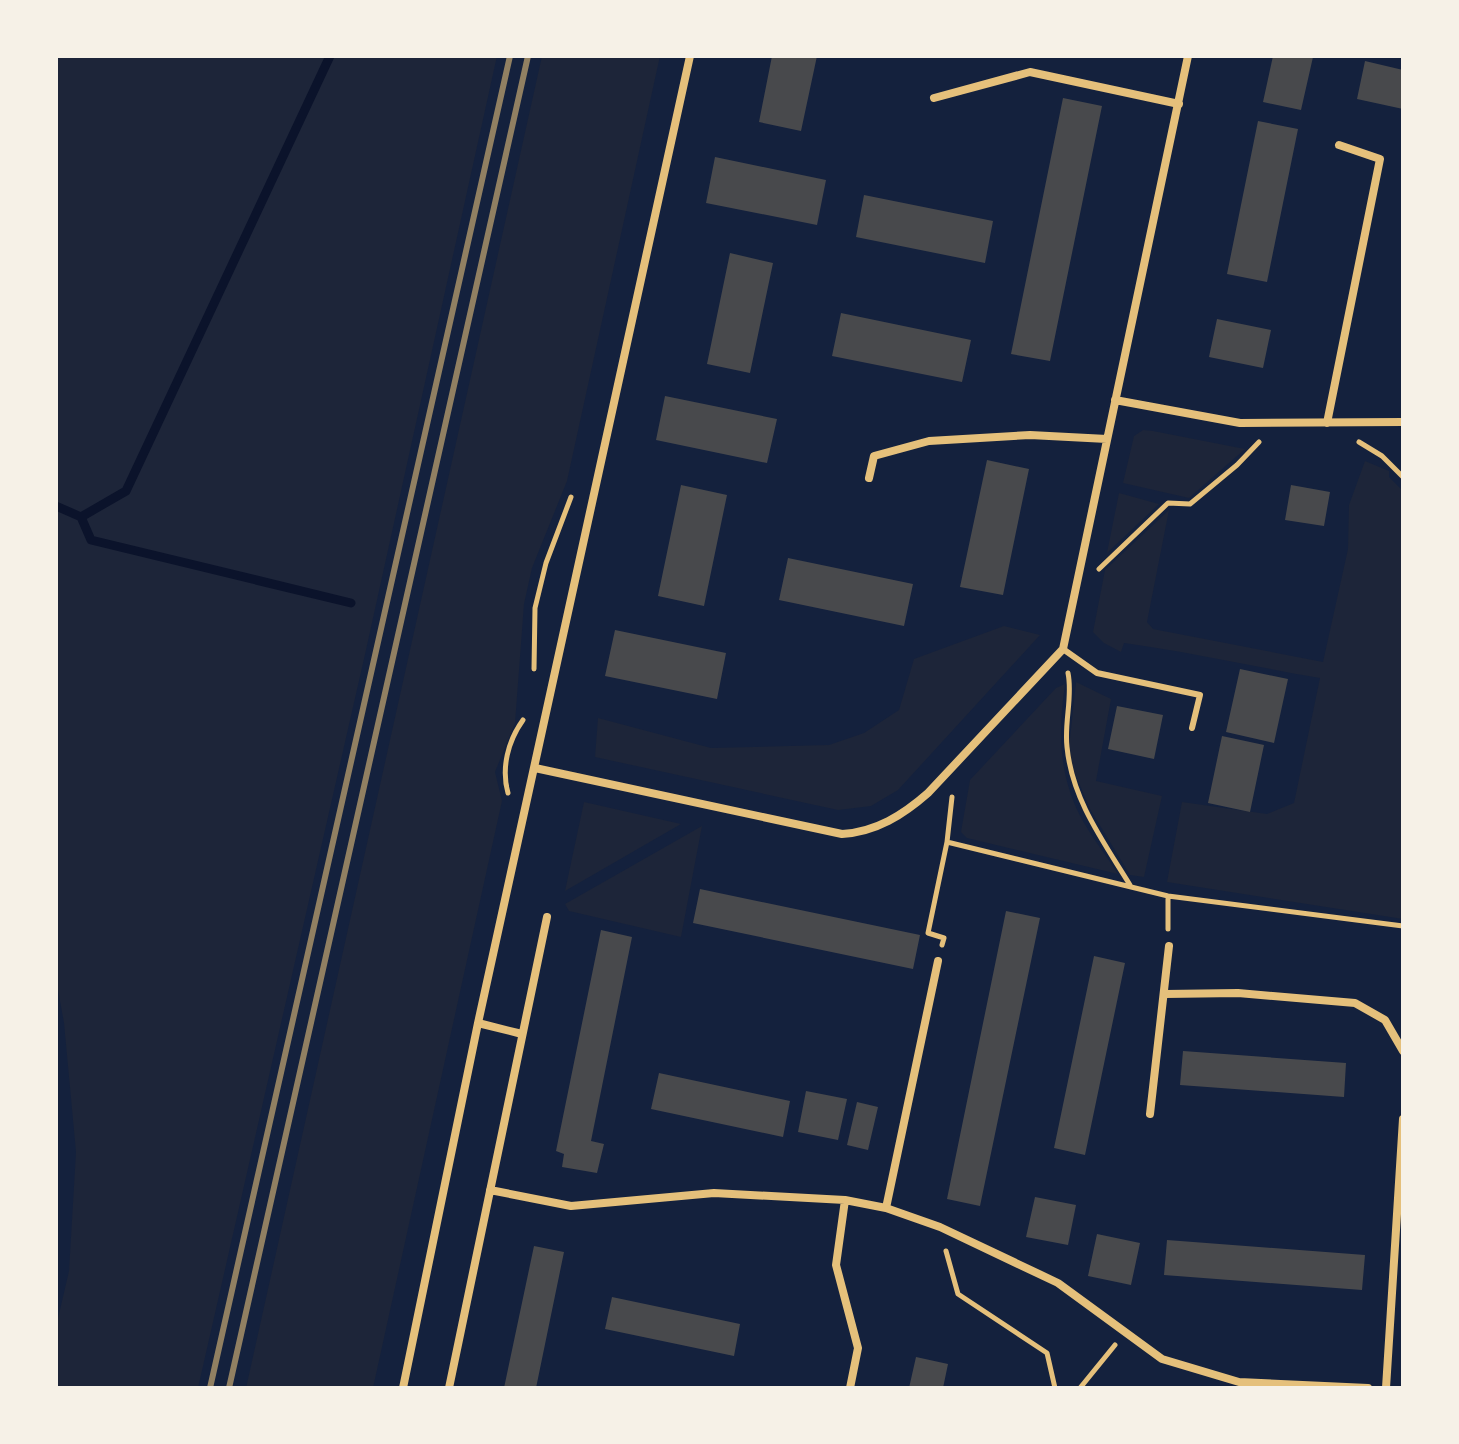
<svg xmlns="http://www.w3.org/2000/svg" width="1459" height="1444" font-family="'Roboto Condensed',sans-serif">
	<style>
		.green { fill: #1d2539 }
		.lines { fill: none; stroke-linecap: round; stroke-linejoin: round }
		.stream { stroke: #0b132b; stroke-width: 9 }
		.building { fill: #48494c }
		.path { stroke: #e5c07b; stroke-width: 5 }
		.service { stroke: #e5c07b; stroke-width: 6 }
		.minor { stroke: #e5c07b; stroke-width: 8 }
		.rail { stroke: #918062; stroke-width: 6 }
	</style>
	<rect width="100%" height="100%" fill="#14213d"/>
	<path class="green" d="M 56,56 L 497,56 L 366,650 L 198,1388 L 56,1388 L 56,1327 L 69,1271 L 76,1152 L 64,1023 L 56,979 Z
		M 542,56 L 660,56 L 567,481 L 532,568 L 524,604 L 515,723 L 495,772 L 502,801 L 373,1388 L 246,1388 Z
		M 1143,430 L 1153,431 L 1245,449 L 1189,498 L 1123,483 L 1134,436 Z
		M 1365,461 L 1389,471 L 1389,477 L 1403,491 L 1403,919 L 1167,882 L 1182,802 L 1267,814 L 1294,803 L 1320,678 C 1255,667 1190,652 1124,643 L 1121,652 L 1104,643 L 1093,632 L 1105,570 L 1169,510 L 1147,622 L 1153,629 L 1323,662 L 1348,549 L 1349,505 Z
		M 1119,493 L 1159,504 L 1107,553 Z
		M 1004,626 L 1040,635 L 898,790 L 871,806 L 838,810 L 595,757 L 598,718 L 711,748 L 829,745 L 864,733 L 899,710 L 914,659 Z
		M 1076,682 L 1111,699 L 1096,781 L 1162,796 L 1144,877 L 1130,875 L 1090,809 L 1068,757 Z
		M 1065,684 C 1059,726 1058,765 1075,805 C 1085,829 1104,852 1118,874 L 967,838 L 961,832 L 970,780 L 1056,688 Z
		M 584,802 L 681,824 L 565,891 Z
		M 702,826 L 681,937 L 569,911 L 565,904 Z"/>
	<g class="lines">
		<path class="stream" d="M 330,56 L 126,491 L 81,517 L 91,540 L 351,603
			M 56,506 L 81,517"/>
	</g>
	<path class="building" d="M 772,56 L 817,56 L 801,131 L 759,122 Z
		M 1273,56 L 1313,57 L 1301,110 L 1263,102 Z
		M 1365,61 L 1403,70 L 1403,109 L 1357,99 Z
		M 1063,98 L 1102,106 L 1050,361 L 1011,354 Z
		M 1258,121 L 1298,129 L 1267,282 L 1227,274 Z
		M 715,157 L 826,180 L 817,225 L 706,203 Z
		M 864,195 L 993,221 L 985,263 L 856,237 Z
		M 730,253 L 773,263 L 750,373 L 707,364 Z
		M 841,313 L 971,340 L 962,382 L 832,356 Z
		M 1217,319 L 1271,330 L 1263,368 L 1209,357 Z
		M 665,396 L 777,419 L 767,463 L 656,440 Z
		M 987,460 L 1029,469 L 1003,595 L 960,587 Z
		M 681,485 L 727,495 L 704,606 L 658,596 Z
		M 1291,485 L 1330,492 L 1324,526 L 1285,520 Z
		M 788,558 L 913,584 L 904,626 L 779,600 Z
		M 615,630 L 726,653 L 717,699 L 605,676 Z
		M 1240,669 L 1288,679 L 1274,743 L 1226,732 Z
		M 1117,706 L 1163,715 L 1154,759 L 1108,749 Z
		M 1222,736 L 1264,745 L 1250,812 L 1208,803 Z
		M 700,889 L 920,935 L 913,969 L 693,923 Z
		M 1006,911 L 1040,918 L 980,1206 L 947,1199 Z
		M 601,930 L 632,937 L 591,1141 L 604,1144 L 597,1173 L 562,1167 L 564,1154 L 556,1151 Z
		M 1094,956 L 1125,963 L 1085,1155 L 1054,1148 Z
		M 1183,1051 L 1346,1063 L 1344,1097 L 1180,1085 Z
		M 659,1073 L 790,1101 L 783,1137 L 651,1109 Z
		M 806,1091 L 847,1099 L 838,1140 L 798,1132 Z
		M 857,1102 L 878,1107 L 868,1150 L 847,1145 Z
		M 1035,1197 L 1076,1205 L 1068,1245 L 1026,1237 Z
		M 1097,1234 L 1140,1243 L 1131,1285 L 1088,1276 Z
		M 1167,1240 L 1365,1255 L 1362,1290 L 1164,1275 Z
		M 534,1246 L 564,1252 L 536,1388 L 504,1388 Z
		M 612,1297 L 740,1324 L 734,1356 L 605,1329 Z
		M 916,1357 L 948,1364 L 943,1388 L 909,1388 Z"/>
	<g class="lines">
		<path class="path" d="M 1359,442 L 1382,456 L 1403,477
			M 1099,569 L 1168,503 L 1190,504 L 1237,465 L 1259,442
			M 534,669 L 535,608 L 546,563 L 571,497
			M 1068,673 C 1073,697 1064,722 1067,747 C 1072,799 1103,841 1130,885
			M 508,793 C 501,768 508,741 523,720
			M 947,842 L 1168,896 L 1403,926
			M 1168,896 L 1168,929
			M 942,945 L 944,938 L 928,933 L 947,842 L 952,797
			M 946,1251 L 958,1294 L 1047,1353 L 1055,1388
			M 1080,1388 L 1115,1345"/>
		<path class="service" d="M 1063,649 L 1097,673 L 1200,695 L 1192,728"/>
		<path class="minor" d="M 934,98 L 1030,72 L 1179,104
			M 1115,400 L 1240,423 L 1403,422
			M 1327,423 L 1380,159 L 1339,145
			M 869,478 L 874,456 L 929,441 L 1030,435 L 1107,439
			M 535,768 L 842,834 C 876,832 903,815 928,793 L 1063,649 L 1188,56
			M 1165,994 L 1238,993 L 1355,1003 L 1385,1020 L 1403,1051
			M 478,1023 L 522,1034
			M 1150,1114 L 1169,946
			M 490,1190 L 571,1206 L 714,1193 L 845,1200 L 886,1208 L 940,1227 L 1058,1283 L 1162,1359 L 1239,1382 L 1368,1388
			M 845,1200 L 836,1265 L 858,1348 L 850,1388
			M 886,1208 L 938,961
			M 403,1388 L 478,1023 L 690,56
			M 449,1388 L 547,917
			M 1386,1388 L 1403,1119"/>
		<path class="rail" d="M 210,1388 L 510,56
			M 229,1388 L 528,56"/>
	</g>
	<rect width="1459" height="1444" fill="none" stroke="#f6f1e7" stroke-width="116"/>
</svg>
